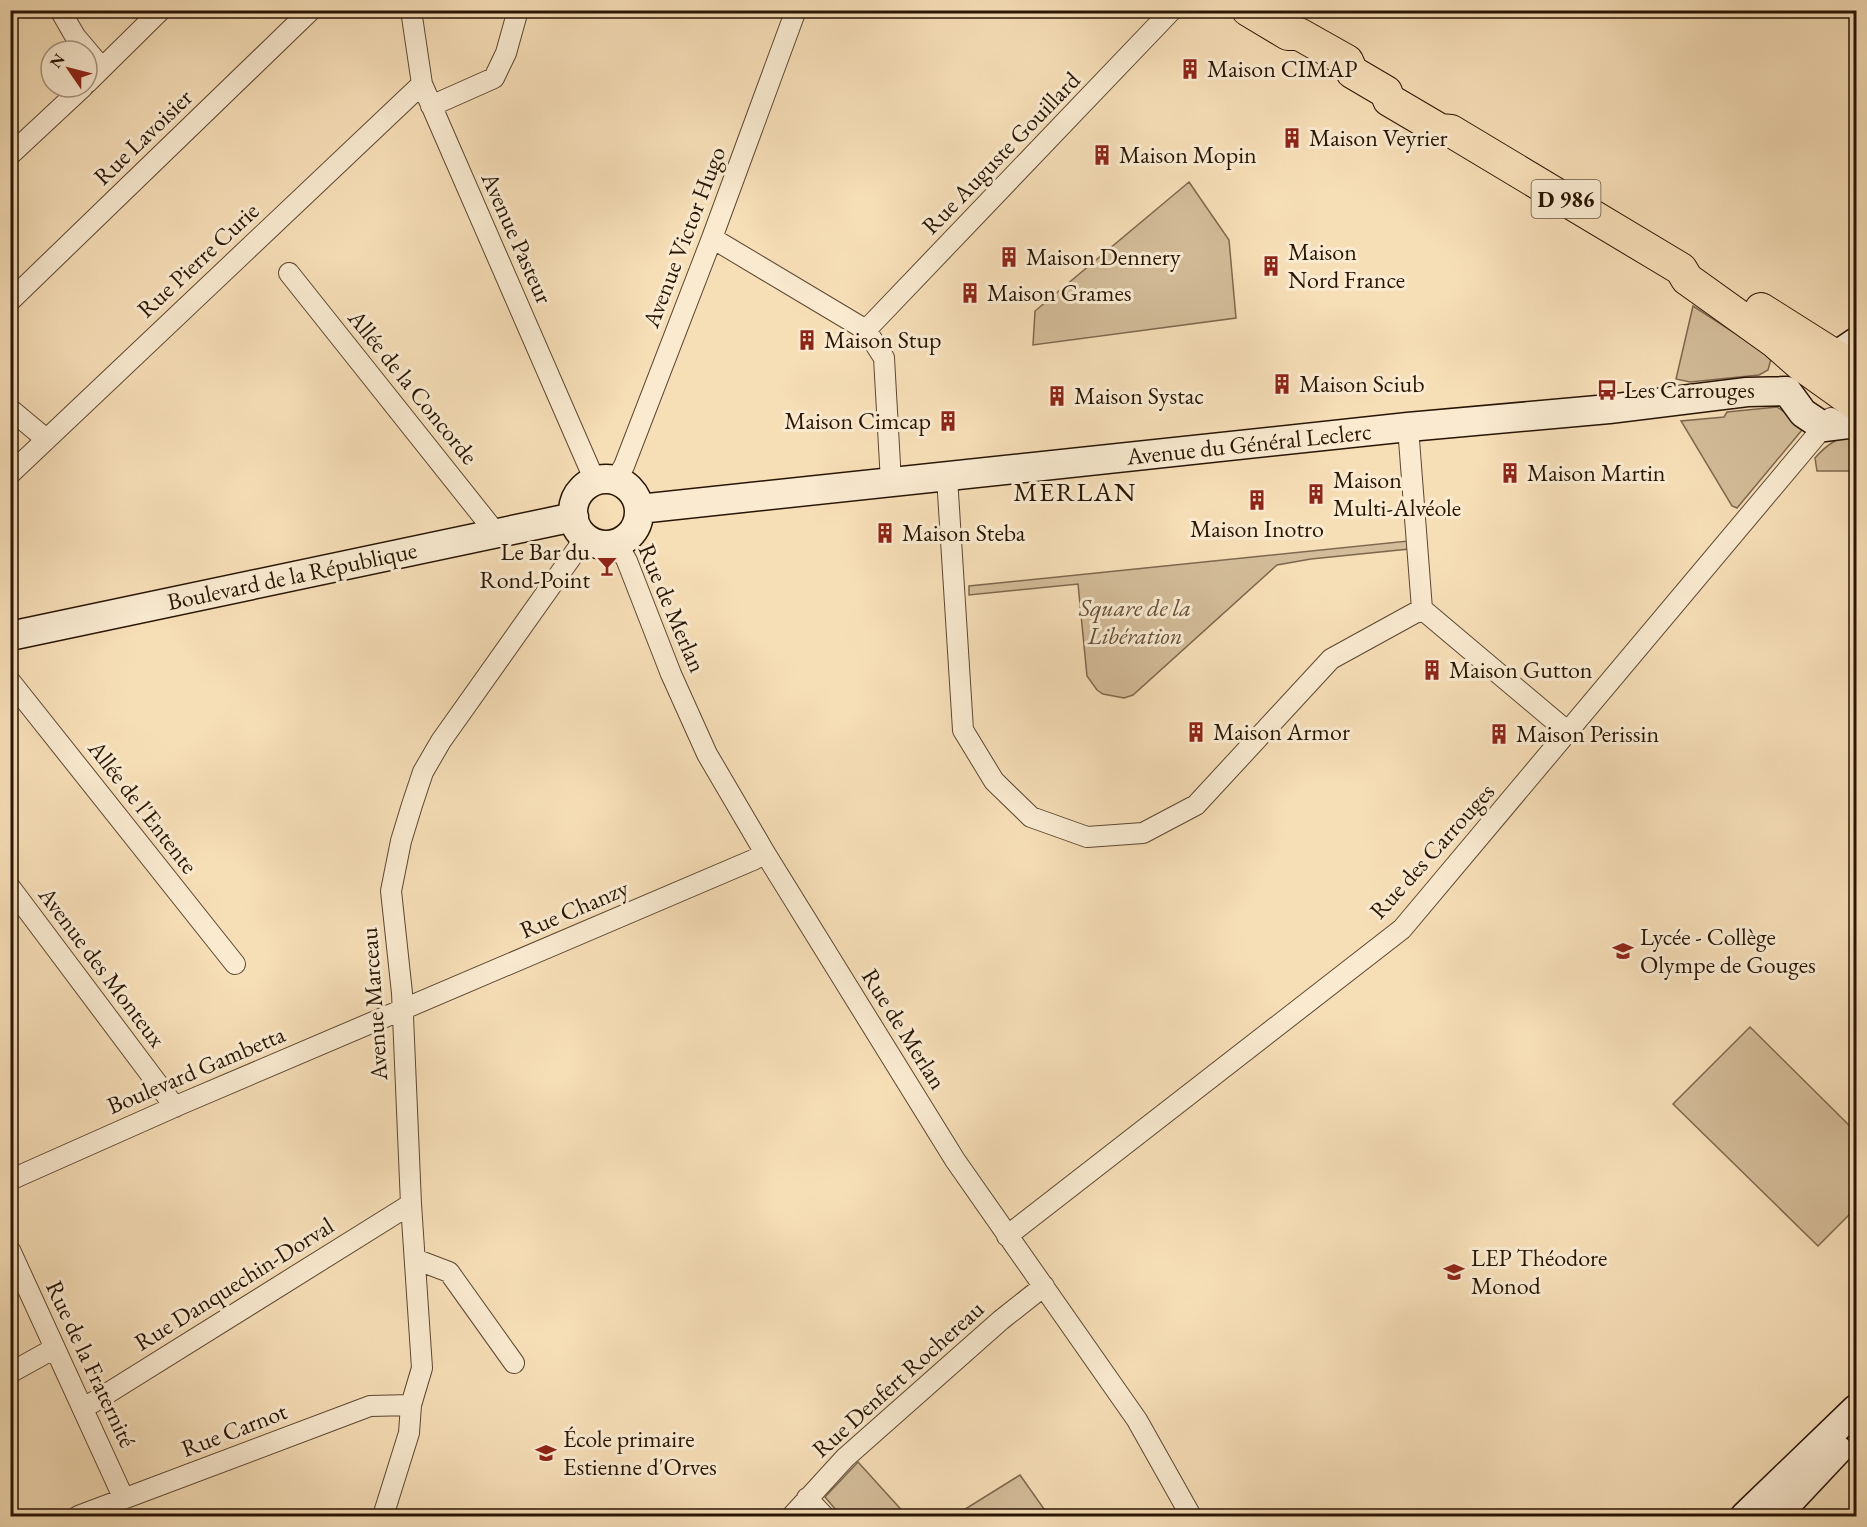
<svg xmlns="http://www.w3.org/2000/svg" width="1867" height="1527" font-family="'EB Garamond',serif">
	<style>
		.green { fill: #d3bc99; stroke: #7e684e; stroke-width: 1.5 }
		.lines { fill: none; stroke-linecap: round; stroke-linejoin: round }
		.street-casing { stroke: #5c4731; stroke-width: 22 }
		.secondary-casing { stroke: #291504; stroke-width: 31 }
		.primary-casing { stroke: #291504; stroke-width: 34 }
		.street { stroke: #f9ead0; stroke-width: 20 }
		.secondary { stroke: #f9ead0; stroke-width: 28 }
		.primary { stroke: #f6deb7; stroke-width: 32 }
		.labels { text-anchor: middle; stroke-width: 6; stroke-linejoin: round; paint-order: stroke }
		.shield { fill: #f9ead0; stroke: #675541; stroke-width: 1.5 }
		.shield-label { font-size: 22px; font-weight: bold; fill: #291504 }
		.poi-label { font-size: 24px; fill: #291504; stroke: #f9ead0; text-anchor: start }
		.street-label { font-size: 24px; fill: #291504; stroke: #f9ead0 }
		.park-label { font-size: 24px; font-style: italic; fill: #644f38; stroke: #f9ead0 }
		.quarter-label { font-size: 27px; letter-spacing: 1.5px; fill: #291504; stroke: #f9ead0 }
	</style>
	<rect width="100%" height="100%" fill="#f6deb7"/>
	<filter id="stains"><feTurbulence type="fractalNoise" baseFrequency=".00333" numOctaves="4"/><feColorMatrix values="0 0 0 0 .2 0 0 0 0 .09 0 0 0 0 .02 0 0 0 .5 -.17"/></filter>
	<radialGradient id="worn" r=".72"><stop offset=".6" stop-color="#630" stop-opacity="0"/><stop offset="1" stop-color="#630" stop-opacity=".3"/></radialGradient>
	<path class="green" d="M 1189,182 L 1229,240 L 1236,318 L 1033,345 L 1035,311 Z
		M 1693,306 L 1764,352 L 1771,359 L 1768,370 L 1759,375 L 1690,382 L 1676,379 Z
		M 1777,407 L 1790,416 L 1802,430 L 1737,508 L 1732,506 L 1681,421 L 1724,417 L 1727,412 Z
		M 1856,433 L 1856,471 L 1817,471 L 1815,458 C 1827,444 1839,437 1856,433 Z
		M 1408,541 L 1409,549 L 1311,559 L 1277,565 L 1133,695 L 1124,698 L 1103,694 L 1097,690 L 1087,676 L 1078,584 L 969,595 L 969,586 Z
		M 1750,1027 L 1856,1132 L 1856,1208 L 1818,1246 L 1673,1104 Z
		M 858,1462 L 907,1516 L 841,1516 L 825,1497 Z
		M 1020,1475 L 1049,1516 L 954,1516 Z"/>
	<g class="lines">
		<g class="street-casing">
			<path id="street" d="M 60,10 L 75,36 L 102,68
				M 411,10 L 422,84 L 595,481
				M 87,83 L 161,10
				M 431,106 L 494,78 L 506,53 L 518,10
				M 10,155 L 83,87
				M 712,238 L 866,330 L 884,358 L 891,482
				M 289,273 L 496,533
				M 10,301 L 311,10
				M 866,330 L 1172,10
				M 10,409 L 46,439
				M 1408,427 L 1422,609 L 1568,732
				M 10,474 L 422,84
				M 947,477 L 963,730 L 994,781 L 1031,817 L 1087,837 L 1143,833 L 1196,805 L 1331,659 L 1422,609
				M 615,481 L 624,466 L 712,238 L 796,10
				M 617,543 L 627,561 L 671,674 L 707,754 L 765,853 L 955,1160 L 1137,1420 L 1191,1516
				M 10,681 L 235,964
				M 10,887 L 175,1107
				M 10,1180 L 181,1104 L 753,860 L 765,853
				M 1007,1236 L 1402,929 L 1831,418
				M 10,1250 L 124,1499
				M 415,1259 L 449,1272 L 514,1363
				M 10,1373 L 55,1348
				M 84,1408 L 411,1204
				M 807,1498 L 824,1516
				M 78,1516 L 370,1406 L 411,1405
				M 383,1516 L 409,1433 L 411,1405 L 422,1368 L 411,1204 L 402,993 L 391,891 L 401,841 L 412,805 L 423,772 L 441,741 L 585,538
				M 792,1516 L 845,1458 L 1001,1320 L 1044,1286"/>
		</g>
		<g class="secondary-casing">
			<path id="secondary" d="M 1823,369 L 1822,365 L 1856,342
				M 1787,391 L 1803,413 L 1824,427 L 1856,423
				M573 512a33 33 0 1 1 66 0a33 33 0 1 1-66 0Z
				M 639,509 L 1408,427 L 1609,409 L 1747,392 L 1787,391
				M 10,636 L 574,517
				M 1745,1516 L 1856,1409
				M 1776,1516 L 1838,1450"/>
		</g>
		<g class="primary-casing">
			<path id="primary" d="M 1248,10 L 1288,34 L 1299,34 L 1338,56 L 1347,61 L 1352,72 L 1386,92 L 1389,100 L 1440,130 L 1451,131 L 1681,269 L 1687,279 L 1775,342 L 1800,364 L 1856,404
				M 1761,309 L 1856,369"/>
		</g>
		<use href="#street" class="street"/>
		<use href="#secondary" class="secondary"/>
		<use href="#primary" class="primary"/>
	</g>
	<defs>
		<g id="building-bare" transform="scale(1.62)"><path d="M-4-6H4V6H1V3H-1V6H-4ZM-2.5-4.3h1.7v1.8h-1.7ZM.8-4.3h1.7v1.8H.8ZM-2.5-1h1.7V.8h-1.7ZM.8-1h1.7V.8H.8Z" fill="#8f2418" stroke="#f9ead0" stroke-width="2.5" paint-order="stroke"/></g>
		<g id="bus-bare" transform="scale(1.62)"><path d="M-5-6H5V4H4V6H2V4H-2V6H-4V4H-5ZM-3.5-4V0h7V-4ZM-3.5 1.2v1.5H-2V1.2ZM2 1.2v1.5H3.5V1.2Z" fill="#8f2418" stroke="#f9ead0" stroke-width="2.5" paint-order="stroke"/></g>
		<g id="bar-bare" transform="scale(1.62)"><path d="M-6-5H6L.8 .8V4.5H3.5V6h-7V4.5H-.8V.8Z" fill="#8f2418" stroke="#f9ead0" stroke-width="2.5" paint-order="stroke"/></g>
		<g id="school-bare" transform="scale(1.62)"><path d="M0-5L7-2L0 1L-7-2ZM-4 1L0 2.5L4 1V4Q0 6-4 4Z" fill="#8f2418" stroke="#f9ead0" stroke-width="2.5" paint-order="stroke"/></g>
	</defs>
	<g fill-rule="evenodd">
		<use href="#building-bare" x="1190" y="69"/>
		<use href="#building-bare" x="1292" y="138"/>
		<use href="#building-bare" x="1102" y="155"/>
		<use href="#building-bare" x="1009" y="257"/>
		<use href="#building-bare" x="1271" y="266"/>
		<use href="#building-bare" x="970" y="293"/>
		<use href="#building-bare" x="807" y="340"/>
		<use href="#building-bare" x="1282" y="384"/>
		<use href="#bus-bare" x="1607" y="390"/>
		<use href="#building-bare" x="1057" y="396"/>
		<use href="#building-bare" x="948" y="421"/>
		<use href="#building-bare" x="1510" y="473"/>
		<use href="#building-bare" x="1316" y="494"/>
		<use href="#building-bare" x="1257" y="500"/>
		<use href="#building-bare" x="885" y="533"/>
		<use href="#bar-bare" x="607" y="566"/>
		<use href="#building-bare" x="1432" y="670"/>
		<use href="#building-bare" x="1196" y="732"/>
		<use href="#building-bare" x="1499" y="734"/>
		<use href="#school-bare" x="1623" y="951"/>
		<use href="#school-bare" x="1454" y="1272"/>
		<use href="#school-bare" x="546" y="1453"/>
	</g>
	<g class="labels">
		<rect class="shield" x="1531.5" y="180" width="69" height="38" rx="4.5"/>
		<g class="shield-label">
			<text x="1566" y="207">D 986</text>
		</g>
		<g class="poi-label">
			<text x="1207" y="77">Maison CIMAP</text>
			<text x="1309" y="146">Maison Veyrier</text>
			<text x="1119" y="163">Maison Mopin</text>
			<text x="1288" y="260">Maison<tspan x="1288" dy="28">Nord France</tspan></text>
			<text x="1026" y="265">Maison Dennery</text>
			<text x="987" y="301">Maison Grames</text>
			<text x="824" y="348">Maison Stup</text>
			<text x="1299" y="392">Maison Sciub</text>
			<text x="1624" y="398">Les Carrouges</text>
			<text x="1074" y="404">Maison Systac</text>
			<text x="931" y="429" text-anchor="end">Maison Cimcap</text>
			<text x="1527" y="481">Maison Martin</text>
			<text x="1333" y="488">Maison<tspan x="1333" dy="28">Multi-Alvéole</tspan></text>
			<text x="1257" y="537" text-anchor="middle">Maison Inotro</text>
			<text x="902" y="541">Maison Steba</text>
			<text x="590" y="560" text-anchor="end">Le Bar du<tspan x="590" dy="28">Rond-Point</tspan></text>
			<text x="1449" y="678">Maison Gutton</text>
			<text x="1213" y="740">Maison Armor</text>
			<text x="1516" y="742">Maison Perissin</text>
			<text x="1640" y="945">Lycée - Collège<tspan x="1640" dy="28">Olympe de Gouges</tspan></text>
			<text x="1471" y="1266">LEP Théodore<tspan x="1471" dy="28">Monod</tspan></text>
			<text x="563" y="1447">École primaire<tspan x="563" dy="28">Estienne d'Orves</tspan></text>
		</g>
		<g class="street-label">
			<text transform="translate(143 137) rotate(-44)" y="8">Rue Lavoisier</text>
			<text transform="translate(1001 153) rotate(-46)" y="8">Rue Auguste Gouillard</text>
			<text transform="translate(684 237) rotate(-69)" y="8">Avenue Victor Hugo</text>
			<text transform="translate(517 238) rotate(66)" y="8">Avenue Pasteur</text>
			<text transform="translate(198 260) rotate(-43)" y="8">Rue Pierre Curie</text>
			<text transform="translate(413 387) rotate(51)" y="8">Allée de la Concorde</text>
			<text transform="translate(1249 444) rotate(-6)" y="8">Avenue du Général Leclerc</text>
			<text transform="translate(292 576) rotate(-12)" y="8">Boulevard de la République</text>
			<text transform="translate(672 608) rotate(67)" y="8">Rue de Merlan</text>
			<text transform="translate(143 807) rotate(52)" y="8">Allée de l'Entente</text>
			<text transform="translate(1432 851) rotate(-48)" y="8">Rue des Carrouges</text>
			<text transform="translate(574 909) rotate(-23)" y="8">Rue Chanzy</text>
			<text transform="translate(102 967) rotate(53)" y="8">Avenue des Monteux</text>
			<text transform="translate(374 1004) rotate(-94)" y="8">Avenue Marceau</text>
			<text transform="translate(904 1029) rotate(58)" y="8">Rue de Merlan</text>
			<text transform="translate(196 1070) rotate(-23)" y="8">Boulevard Gambetta</text>
			<text transform="translate(234 1284) rotate(-32)" y="8">Rue Danquechin-Dorval</text>
			<text transform="translate(91 1364) rotate(65)" y="8">Rue de la Fraternité</text>
			<text transform="translate(898 1379) rotate(-42)" y="8">Rue Denfert Rochereau</text>
			<text transform="translate(234 1430) rotate(-21)" y="8">Rue Carnot</text>
		</g>
		<g class="park-label">
			<text x="1135" y="616">Square de la<tspan x="1135" dy="28">Libération</tspan></text>
		</g>
		<g class="quarter-label">
			<text x="1075" y="501">MERLAN</text>
		</g>
	</g>
	<rect width="1867" height="1527" fill="none" stroke="#f6deb7" stroke-width="36"/>
	<rect x="12" y="12" width="1843" height="1503" fill="none" stroke="#291504" stroke-width="3"/>
	<rect x="18" y="18" width="1831" height="1491" fill="none" stroke="#291504" stroke-width="1.5"/>
	<g transform="translate(69 69) rotate(305)"><circle r="28" fill="#f9ead0" stroke="#a6957e" stroke-width="1.5"/>
	<path d="M0-4.5L10 22L0 15L-10 22Z" fill="#8f2418"/>
	<text y="-9" font-size="16" font-weight="bold" text-anchor="middle" fill="#291504">N</text>
	</g>
	<rect width="100%" height="100%" filter="url(#stains)"/>
	<rect width="100%" height="100%" fill="url(#worn)"/>
</svg>
